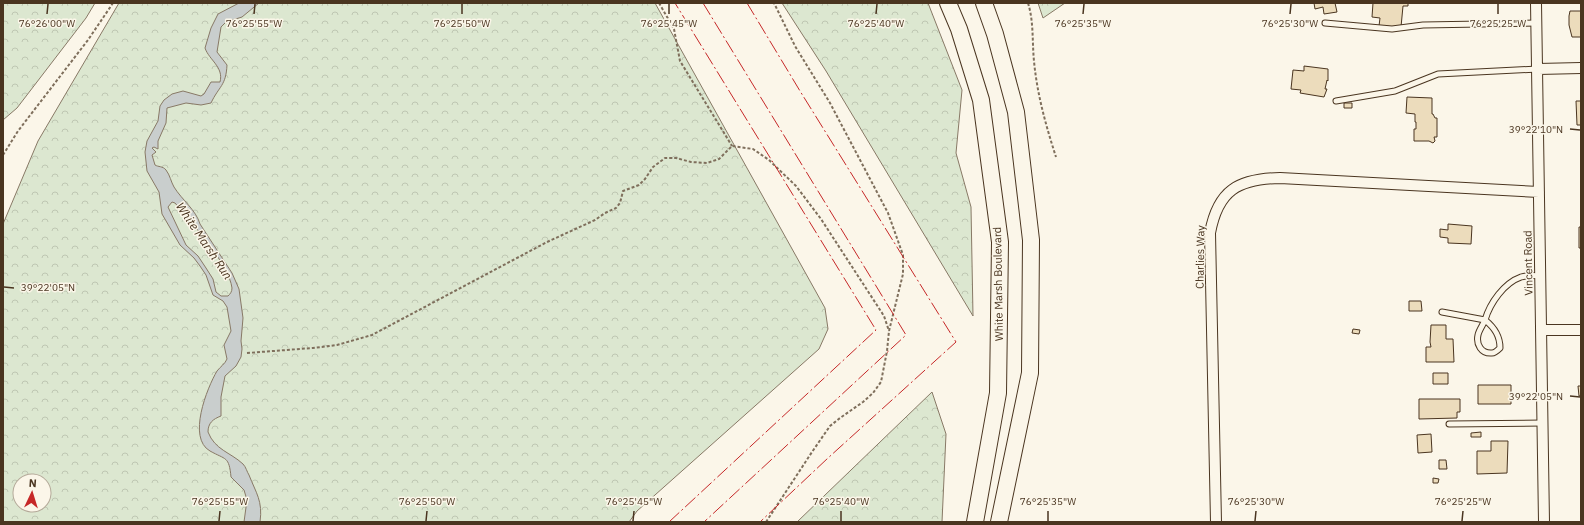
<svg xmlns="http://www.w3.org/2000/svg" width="1584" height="525" font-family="'IBM Plex Sans',sans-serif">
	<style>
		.forest { fill: url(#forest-crowns); stroke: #887966; fill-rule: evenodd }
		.water { fill: #c9cecd; stroke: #887966; fill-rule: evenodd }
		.building { fill: #ecdcbc; stroke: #4a3520 }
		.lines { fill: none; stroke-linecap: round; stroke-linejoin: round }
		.service-casing { stroke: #4a3520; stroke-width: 7 }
		.minor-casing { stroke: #4a3520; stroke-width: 12 }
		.primary-casing { stroke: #4a3520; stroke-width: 18 }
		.path { stroke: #7f6f5c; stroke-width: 2; stroke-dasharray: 3 2; stroke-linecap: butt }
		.service { stroke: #fbf6e9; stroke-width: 5 }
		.minor { stroke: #fbf6e9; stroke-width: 10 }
		.primary { stroke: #fbf6e9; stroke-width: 16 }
		.power { stroke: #c62828; stroke-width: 1; stroke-dasharray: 14 3 2 3; stroke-linecap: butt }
		.ticks { fill: none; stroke: #4a3520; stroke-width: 1.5 }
		.labels { text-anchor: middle; stroke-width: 3; stroke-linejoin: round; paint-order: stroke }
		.street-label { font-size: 11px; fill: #4a3520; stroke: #fbf6e9 }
		.water-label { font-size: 12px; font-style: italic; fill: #4a3520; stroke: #fbf6e9 }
		.ticks-label { font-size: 10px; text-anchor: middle; fill: #4a3520; stroke: #fbf6e9; stroke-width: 3; stroke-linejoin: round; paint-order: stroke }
	</style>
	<defs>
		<pattern id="forest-crowns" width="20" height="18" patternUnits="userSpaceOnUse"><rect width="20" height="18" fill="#dce7d0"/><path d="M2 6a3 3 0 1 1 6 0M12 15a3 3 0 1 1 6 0" fill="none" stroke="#bec7b2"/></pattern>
	</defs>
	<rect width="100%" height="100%" fill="#fbf6e9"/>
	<path class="forest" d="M 3,3 L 95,3 L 86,18 L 17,108 L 3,120 Z
		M 119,3 L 655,3 L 825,308 L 828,329 L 819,349 L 637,511 L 629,522 L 3,522 L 3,224 L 38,141 ZM 20,481 L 44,481 L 44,505 L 20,505 Z
		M 782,3 L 928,3 L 962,90 L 956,153 L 971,207 L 973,316 L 826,71 Z
		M 1038,3 L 1065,3 L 1043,18 Z
		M 932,392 L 946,434 L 942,522 L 797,522 Z"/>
	<path class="water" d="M 239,3 L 259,3 L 242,17 L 226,22 L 221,27 L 217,52 L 227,65 C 226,86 219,86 211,103 L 201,105 L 186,103 L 167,108 L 166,123 L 158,141 L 158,149 L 154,147 L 152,148 L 156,152 L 152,155 L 155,165 C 158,167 163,166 166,170 C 170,175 171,182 174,187 C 182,200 196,210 200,224 L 232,273 L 239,289 L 243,318 L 241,341 L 242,349 L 241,357 L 236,366 L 225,376 L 221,397 L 221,416 C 213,419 208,423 208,432 C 215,450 230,452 243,464 C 246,467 247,472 249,475 C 256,493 263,501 260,522 L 244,522 L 247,500 L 244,490 L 231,477 C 229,456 226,460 210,451 C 187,438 207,388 217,371 C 220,367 225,364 227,359 L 224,345 L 231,331 L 227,307 L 223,301 L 213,295 L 206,275 L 200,266 L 194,258 L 180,245 L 162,214 L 159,192 L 147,171 L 145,152 L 147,141 L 158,121 L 160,106 L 164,100 L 172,94 L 183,91 L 201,96 L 204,94 L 211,82 L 220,82 C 224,67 209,60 205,48 L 211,28 L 218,14 ZM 172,202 L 175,203 C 191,222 229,264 232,288 C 232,292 230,294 228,296 L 221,296 L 216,292 L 213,279 L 206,268 L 198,256 L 186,245 L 168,207 Z"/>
	<path class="building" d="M 1314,3 L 1335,3 L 1337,12 L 1324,14 L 1323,7 L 1315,9 Z
		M 1373,3 L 1408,3 L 1408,6 L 1403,6 L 1401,27 L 1379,26 L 1380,18 L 1372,17 Z
		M 1570,11 L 1581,11 L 1581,37 L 1572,37 L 1569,25 L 1569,16 Z
		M 1304,66 L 1328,69 L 1328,81 L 1327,80 L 1325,89 L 1327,89 L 1324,97 L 1300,93 L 1301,90 L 1291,89 L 1293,70 L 1304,71 Z
		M 1407,97 L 1432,98 L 1432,114 L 1433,114 L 1435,118 L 1437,118 L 1437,137 L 1434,137 L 1435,141 L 1433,143 L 1429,141 L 1414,141 L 1414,129 L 1416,129 L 1416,122 L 1415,122 L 1415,114 L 1406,113 Z
		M 1576,101 L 1581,101 L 1581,125 L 1577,125 Z
		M 1344,103 L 1352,103 L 1352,108 L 1344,108 Z
		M 1448,224 L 1472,226 L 1471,244 L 1448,243 L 1448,238 L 1440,237 L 1440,229 L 1448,230 Z
		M 1579,227 L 1581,227 L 1581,248 L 1579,248 Z
		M 1409,301 L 1421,301 L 1422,311 L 1409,311 Z
		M 1431,325 L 1446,325 L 1446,339 L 1453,339 L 1454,362 L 1426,362 L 1426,347 L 1431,347 L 1430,342 Z
		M 1353,329 L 1360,330 L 1359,334 L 1352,333 Z
		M 1433,373 L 1448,373 L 1448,384 L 1433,384 Z
		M 1478,385 L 1511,385 L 1511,404 L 1478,404 Z
		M 1578,386 L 1581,386 L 1581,396 L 1579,396 Z
		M 1419,399 L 1460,399 L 1460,412 L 1457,412 L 1457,418 L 1419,419 Z
		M 1481,432 L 1481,437 L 1471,437 L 1471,433 Z
		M 1431,434 L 1432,452 L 1418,453 L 1417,435 Z
		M 1491,441 L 1508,441 L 1507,473 L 1477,474 L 1477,451 L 1491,451 Z
		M 1439,460 L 1446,460 L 1447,469 L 1439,469 Z
		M 1433,478 L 1439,479 L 1438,483 L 1433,483 Z"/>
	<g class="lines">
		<g class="service-casing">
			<path id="service" d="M 1325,23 L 1392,29 L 1423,25 L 1537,23
				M 1336,101 L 1395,91 L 1438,74 L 1538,69
				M 1442,312 L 1485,320 C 1490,303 1504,283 1521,277 C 1528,275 1534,275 1541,276
				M 1485,320 C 1495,328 1500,336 1500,348 C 1498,350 1494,353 1492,353 C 1481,354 1476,344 1478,335 C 1479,330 1483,325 1485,320 Z
				M 1449,424 L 1543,423"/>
		</g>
		<g class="minor-casing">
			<path id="minor" d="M 1536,3 L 1544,522
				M 1538,69 L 1581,68
				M 1541,330 L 1581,330
				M 1216,522 L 1210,233 C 1218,190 1238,179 1280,178 L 1539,192"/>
		</g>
		<g class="primary-casing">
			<path id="primary" d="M 948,3 L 959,29 L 981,100 L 1000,242 L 998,393 L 975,522
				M 984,3 L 995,34 L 1016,112 L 1031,240 L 1030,373 L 999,522"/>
		</g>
		<path class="path" d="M 659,3 L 674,29 L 680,61 L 732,146
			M 1028,3 C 1034,22 1032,42 1034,61 C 1037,94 1046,126 1056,157
			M 3,155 L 18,131 L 88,40 L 113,3
			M 247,353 L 313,348 L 337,345 L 372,335 L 547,242 L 595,220 L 605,213 L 616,208 L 620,203 L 623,191 L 639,185 L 645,179 L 653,167 L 665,158 L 676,158 L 691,162 L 707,163 L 719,159 L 732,146 L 753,149 L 769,160 L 796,186 L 821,219 L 884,316 L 889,331
			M 766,522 L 812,452 L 830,426 L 840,418 L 863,402 L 873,393 L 881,382 L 887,351 L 889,331 L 903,274 L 903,255 L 888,213 L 830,103 L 795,46 L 774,3"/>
		<use href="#service" class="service"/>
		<use href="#minor" class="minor"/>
		<use href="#primary" class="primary"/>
		<path class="power" d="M 703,3 L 906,335 L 704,522
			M 747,3 L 800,91 L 956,342 L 828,458 L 760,522
			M 669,522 L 876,330 L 675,3"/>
	</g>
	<path class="ticks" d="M 47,14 L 48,4M 254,14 L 255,4M 462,14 L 462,4M 669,14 L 669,4M 876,14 L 877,4M 1083,14 L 1084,4M 1290,14 L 1291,4M 1498,14 L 1498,4M 1570,129 L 1580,130M 4,287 L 14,288M 1570,396 L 1580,397M 219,521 L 220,511M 426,521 L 427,511M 633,521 L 634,511M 841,521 L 841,511M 1048,521 L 1048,511M 1255,521 L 1256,511M 1462,521 L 1463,511"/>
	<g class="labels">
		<g class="street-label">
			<text transform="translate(1200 257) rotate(-89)" y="4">Charlies Way</text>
			<text transform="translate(1528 263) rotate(-91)" y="4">Vincent Road</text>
			<text transform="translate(998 284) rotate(-91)" y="4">White Marsh Boulevard</text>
		</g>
		<g class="water-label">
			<text transform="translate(204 241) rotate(56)" y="4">White Marsh Run</text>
		</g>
	</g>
	<g class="ticks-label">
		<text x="47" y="27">76°26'00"W</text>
		<text x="254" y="27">76°25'55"W</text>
		<text x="462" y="27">76°25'50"W</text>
		<text x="669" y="27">76°25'45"W</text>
		<text x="876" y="27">76°25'40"W</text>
		<text x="1083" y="27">76°25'35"W</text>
		<text x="1290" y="27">76°25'30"W</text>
		<text x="1498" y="27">76°25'25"W</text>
		<text x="1536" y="133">39°22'10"N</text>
		<text x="48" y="291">39°22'05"N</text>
		<text x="1536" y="400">39°22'05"N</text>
		<text x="220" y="505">76°25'55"W</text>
		<text x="427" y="505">76°25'50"W</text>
		<text x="634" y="505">76°25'45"W</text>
		<text x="841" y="505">76°25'40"W</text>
		<text x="1048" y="505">76°25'35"W</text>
		<text x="1256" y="505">76°25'30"W</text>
		<text x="1463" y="505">76°25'25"W</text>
	</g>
	<rect width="1584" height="525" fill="none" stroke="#4a3520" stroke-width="8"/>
	<g transform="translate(32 493) rotate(4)"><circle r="19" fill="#fbf6e9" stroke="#b4a999"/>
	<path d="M0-3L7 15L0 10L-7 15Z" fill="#c62828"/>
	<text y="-6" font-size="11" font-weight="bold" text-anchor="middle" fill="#4a3520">N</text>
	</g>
</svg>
